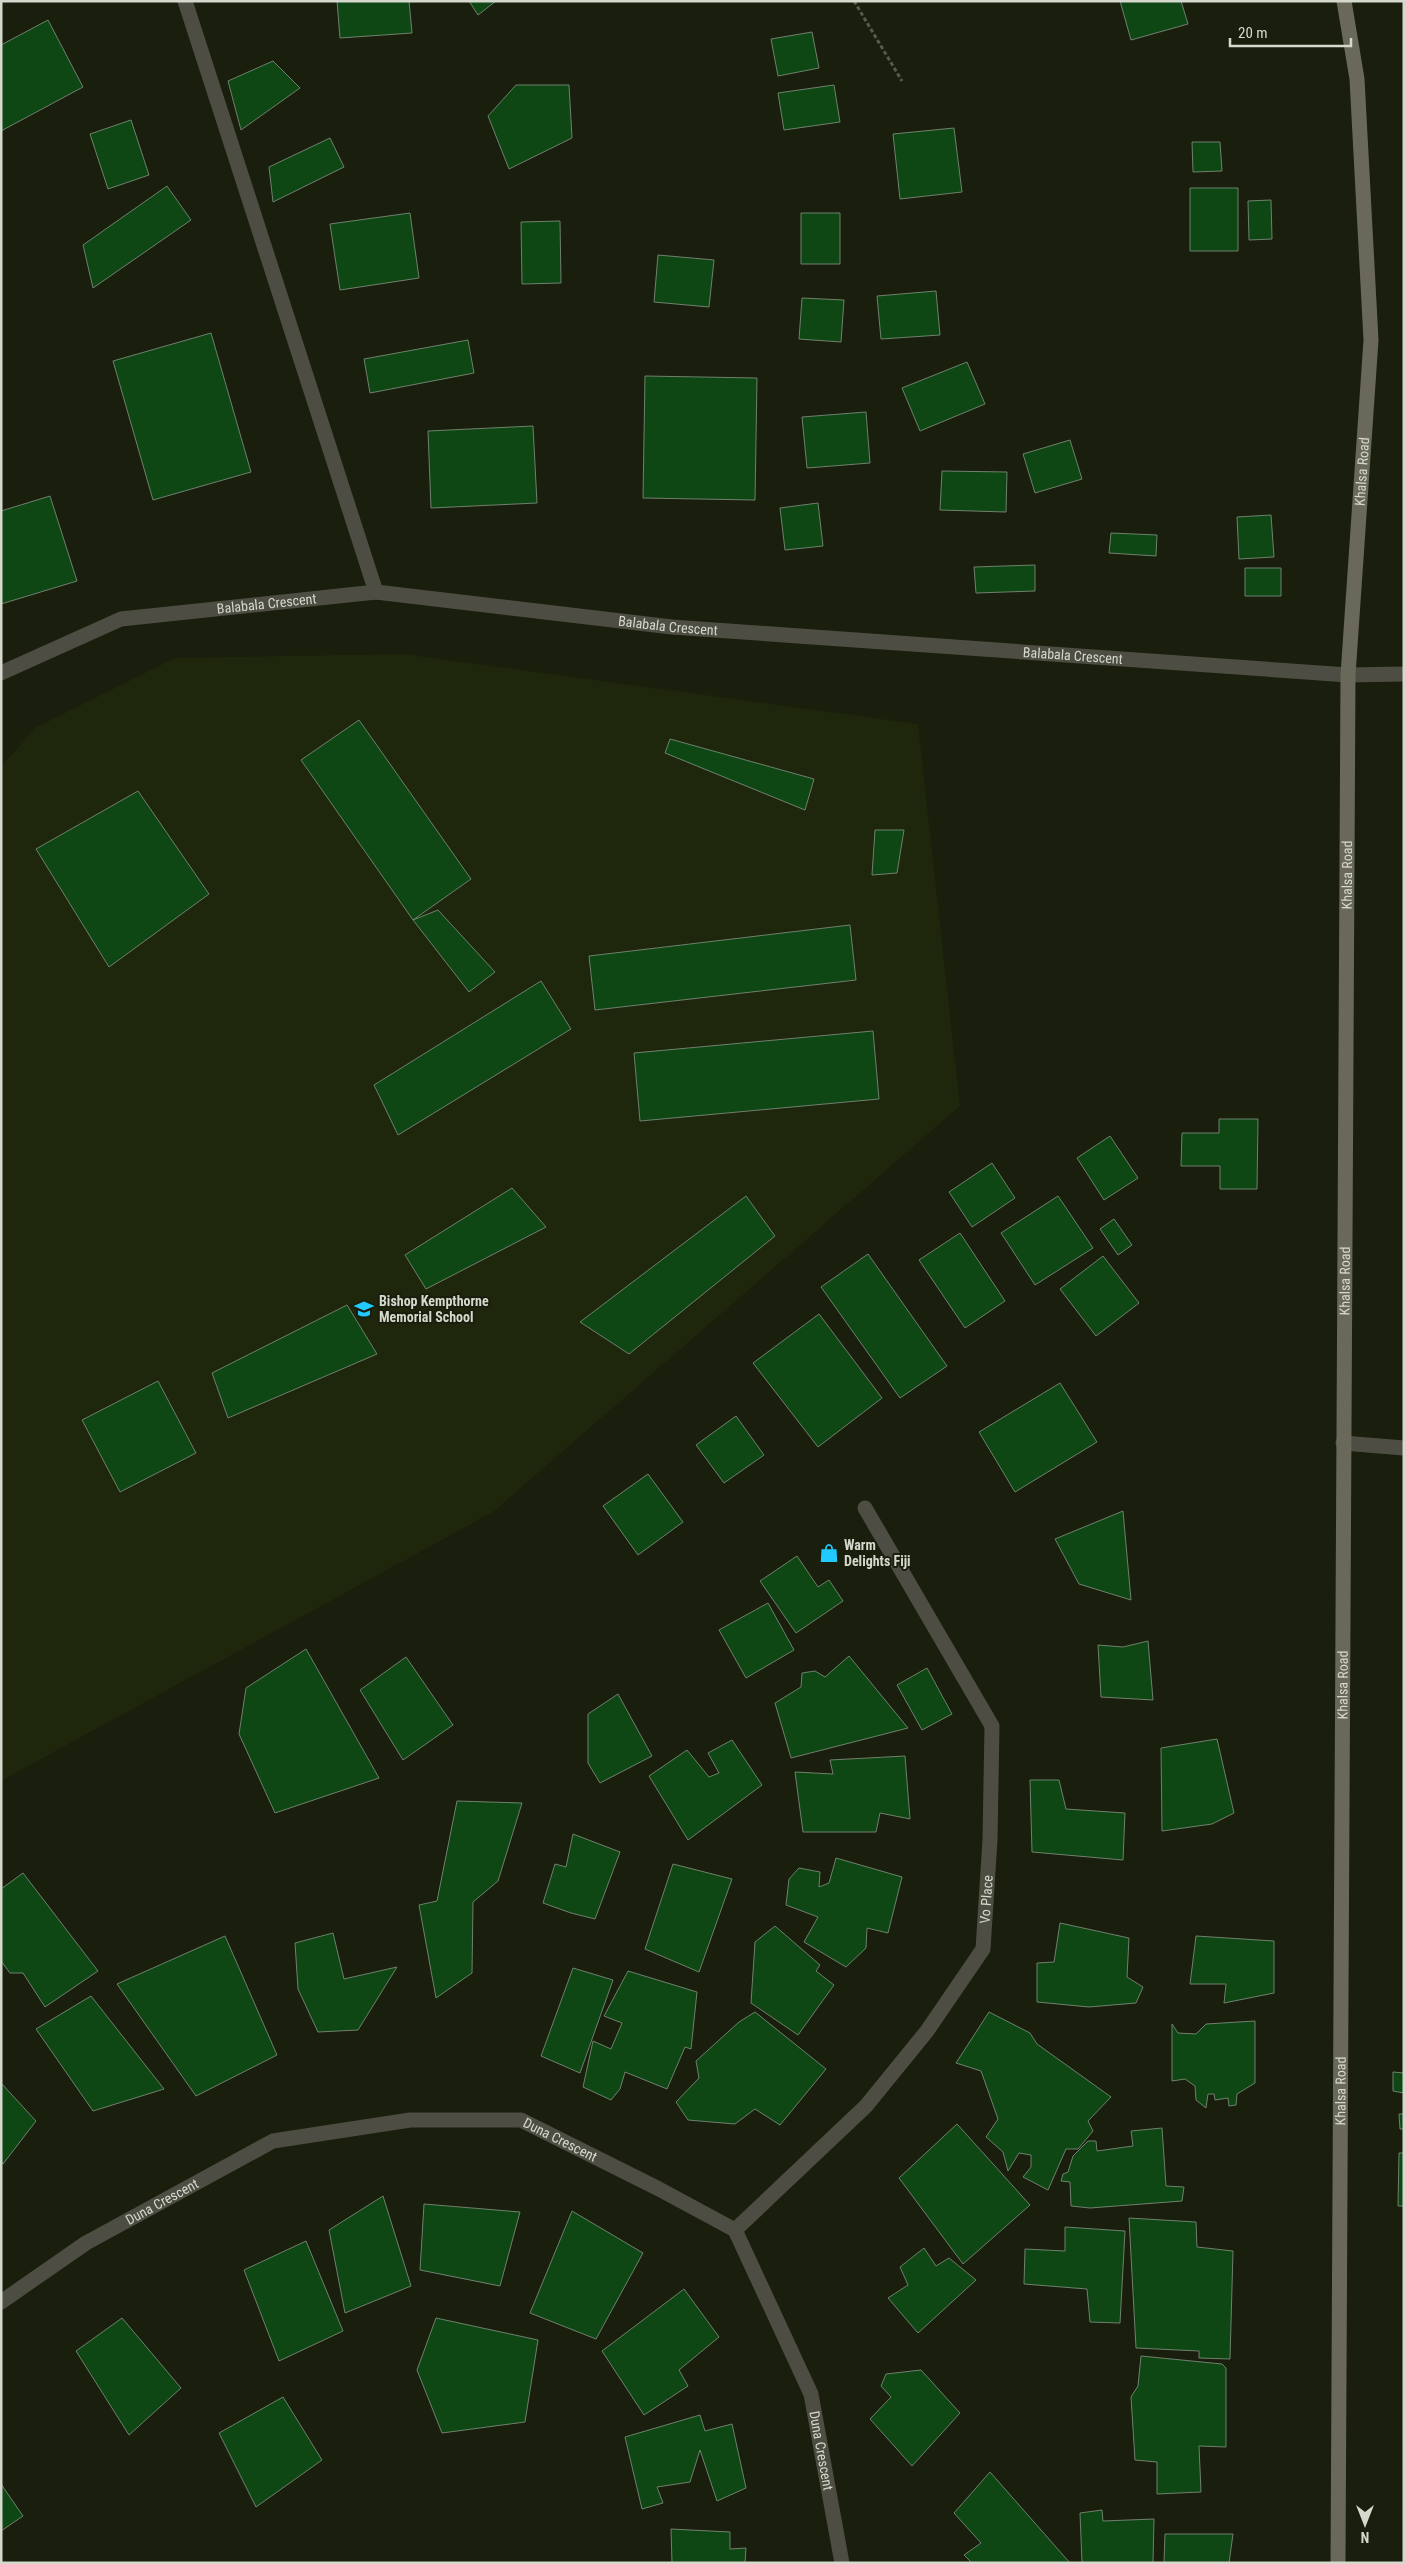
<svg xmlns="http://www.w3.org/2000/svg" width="1405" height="2564" font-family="'Roboto Condensed',sans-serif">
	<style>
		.built { fill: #1e260c }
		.building { fill: #0f4714; stroke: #6f806e }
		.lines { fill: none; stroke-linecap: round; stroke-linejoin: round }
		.path { stroke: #555b4a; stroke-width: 3; stroke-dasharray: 4 2.5; stroke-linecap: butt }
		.street { stroke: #4e4d43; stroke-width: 15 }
		.secondary { stroke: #696859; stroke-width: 15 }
		.labels { text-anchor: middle; stroke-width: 4; stroke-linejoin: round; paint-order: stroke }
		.street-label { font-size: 14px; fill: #d5d9cd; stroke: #191f0c }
		.poi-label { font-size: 14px; font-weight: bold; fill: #d5d9cd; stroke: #191f0c; text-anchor: start }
	</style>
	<rect width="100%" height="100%" fill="#191f0c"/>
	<path class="built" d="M 403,654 L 918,724 L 960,1106 L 493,1512 L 1,1781 L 1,767 L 35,728 L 175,658 Z"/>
	<path class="building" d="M 337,1 L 409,1 L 412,33 L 340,38 Z
		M 469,1 L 496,1 L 478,15 Z
		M 1120,1 L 1181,1 L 1188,24 L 1131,40 Z
		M 48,20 L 83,87 L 1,131 L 1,45 Z
		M 812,32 L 819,68 L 778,76 L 771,39 Z
		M 273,61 L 300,88 L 241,130 L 228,81 Z
		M 516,85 L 569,85 L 572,138 L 509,169 L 488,116 Z
		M 834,85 L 840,122 L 784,130 L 778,93 Z
		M 131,120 L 149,175 L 108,189 L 90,134 Z
		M 954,128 L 962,192 L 900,199 L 893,134 Z
		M 330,138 L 344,167 L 273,202 L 269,167 Z
		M 1192,142 L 1220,142 L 1222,171 L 1193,172 Z
		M 167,186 L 191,220 L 93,288 L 83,245 Z
		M 1190,188 L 1238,188 L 1238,251 L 1190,251 Z
		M 1271,200 L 1272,239 L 1249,240 L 1248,201 Z
		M 410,213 L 419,278 L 340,290 L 330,224 Z
		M 801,213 L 840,213 L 840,264 L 801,264 Z
		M 560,221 L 561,283 L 522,284 L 521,222 Z
		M 658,255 L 714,260 L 709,307 L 654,302 Z
		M 936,291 L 940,335 L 881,339 L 877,296 Z
		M 802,298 L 844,300 L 841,342 L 799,339 Z
		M 211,333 L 251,472 L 153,500 L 113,361 Z
		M 468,340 L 474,373 L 370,393 L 364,359 Z
		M 967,362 L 985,404 L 920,431 L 902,388 Z
		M 645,376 L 757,378 L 755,500 L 643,498 Z
		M 866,412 L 870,463 L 807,468 L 802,417 Z
		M 533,426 L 537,503 L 431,508 L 428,431 Z
		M 1070,440 L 1082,479 L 1035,493 L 1023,454 Z
		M 942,471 L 1007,472 L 1006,512 L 940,510 Z
		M 50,496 L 77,581 L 1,604 L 1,511 Z
		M 818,503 L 823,546 L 785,550 L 780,508 Z
		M 1271,515 L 1274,557 L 1239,559 L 1237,517 Z
		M 1111,533 L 1157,535 L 1156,556 L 1109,553 Z
		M 1035,565 L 1035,591 L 976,593 L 974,567 Z
		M 1245,568 L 1281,568 L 1281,596 L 1245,596 Z
		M 359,720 L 471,879 L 413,920 L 301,760 Z
		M 670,739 L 814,779 L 805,810 L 665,753 Z
		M 138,791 L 209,894 L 109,967 L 36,849 Z
		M 875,830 L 904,830 L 897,873 L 872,875 Z
		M 438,910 L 495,972 L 469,992 L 413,920 Z
		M 850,925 L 856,980 L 595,1010 L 589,956 Z
		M 541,981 L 571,1029 L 398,1135 L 374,1085 Z
		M 873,1031 L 879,1099 L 640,1121 L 634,1053 Z
		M 1219,1119 L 1258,1119 L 1257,1189 L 1220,1189 L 1220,1166 L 1181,1166 L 1182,1133 L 1219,1133 Z
		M 1110,1136 L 1138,1178 L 1104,1200 L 1077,1158 Z
		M 992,1163 L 1015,1198 L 972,1227 L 949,1192 Z
		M 512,1188 L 546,1227 L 426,1289 L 405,1255 Z
		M 746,1196 L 775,1236 L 629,1354 L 580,1322 Z
		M 1058,1196 L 1093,1248 L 1035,1285 L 1001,1233 Z
		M 1114,1219 L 1132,1245 L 1118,1255 L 1100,1229 Z
		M 960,1233 L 1005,1301 L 965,1328 L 919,1260 Z
		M 868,1254 L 947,1366 L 900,1398 L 821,1287 Z
		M 1103,1256 L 1139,1303 L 1096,1336 L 1060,1289 Z
		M 347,1305 L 377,1354 L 228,1418 L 212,1373 Z
		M 819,1314 L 882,1398 L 818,1447 L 753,1363 Z
		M 158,1381 L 196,1453 L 120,1492 L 82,1420 Z
		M 1060,1383 L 1097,1442 L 1015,1492 L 979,1432 Z
		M 736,1416 L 764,1455 L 724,1483 L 696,1445 Z
		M 648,1474 L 683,1522 L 638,1555 L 603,1506 Z
		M 1123,1511 L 1131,1600 L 1079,1584 L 1055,1539 Z
		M 797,1556 L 818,1587 L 829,1580 L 843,1601 L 796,1633 L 760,1581 Z
		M 768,1603 L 794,1650 L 746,1678 L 719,1630 Z
		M 1148,1641 L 1153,1700 L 1101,1697 L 1098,1645 L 1123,1647 Z
		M 306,1649 L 379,1778 L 275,1813 L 239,1734 L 246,1688 Z
		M 849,1656 L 908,1728 L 791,1758 L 775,1703 L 801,1687 L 802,1673 L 815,1671 L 825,1677 Z
		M 406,1657 L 453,1725 L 403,1760 L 360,1690 Z
		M 927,1668 L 952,1714 L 922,1730 L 897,1685 Z
		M 618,1694 L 652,1756 L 600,1783 L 588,1763 L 588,1714 Z
		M 1217,1739 L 1234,1813 L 1212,1824 L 1162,1831 L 1161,1748 Z
		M 732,1740 L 762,1785 L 688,1840 L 649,1776 L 687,1750 L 709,1777 L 719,1773 L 708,1753 Z
		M 905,1756 L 910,1819 L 880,1813 L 876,1832 L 803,1832 L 795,1772 L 833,1774 L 830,1760 Z
		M 1030,1780 L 1059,1780 L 1066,1809 L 1125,1813 L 1123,1860 L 1032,1852 Z
		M 457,1801 L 522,1803 L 498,1881 L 473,1902 L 472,1973 L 436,1998 L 419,1905 L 437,1901 Z
		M 573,1834 L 620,1852 L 595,1919 L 571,1913 L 543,1903 L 555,1864 L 566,1867 Z
		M 836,1858 L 902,1877 L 888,1933 L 867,1928 L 866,1948 L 846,1967 L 804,1942 L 818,1917 L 786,1905 L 789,1879 L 799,1868 L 820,1872 L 819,1887 L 829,1883 Z
		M 673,1864 L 732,1879 L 699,1972 L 645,1949 Z
		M 23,1873 L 98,1971 L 45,2007 L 23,1973 L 10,1973 L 1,1961 L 1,1889 Z
		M 1060,1923 L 1129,1938 L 1127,1977 L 1143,1987 L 1136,2003 L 1089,2007 L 1037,2002 L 1037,1963 L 1054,1962 Z
		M 775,1926 L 820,1965 L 816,1971 L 834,1985 L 798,2035 L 751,2003 L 755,1942 Z
		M 333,1933 L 344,1979 L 397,1967 L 358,2030 L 318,2032 L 298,1989 L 295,1943 Z
		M 225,1936 L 277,2055 L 196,2096 L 117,1984 Z
		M 1196,1936 L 1274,1941 L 1274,1993 L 1224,2003 L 1226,1984 L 1190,1984 Z
		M 573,1968 L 613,1980 L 580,2073 L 541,2056 Z
		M 628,1971 L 697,1992 L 691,2049 L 685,2047 L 667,2089 L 625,2072 L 620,2089 L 611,2100 L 583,2087 L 593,2041 L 611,2049 L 622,2023 L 604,2016 Z
		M 91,1996 L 164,2089 L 93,2111 L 36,2029 Z
		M 755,2012 L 826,2069 L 780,2125 L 755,2109 L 735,2124 L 688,2120 L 676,2102 L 699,2078 L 696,2061 L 739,2022 Z
		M 989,2012 L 1030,2033 L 1037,2044 L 1111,2097 L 1088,2121 L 1093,2131 L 1078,2149 L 1066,2149 L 1048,2190 L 1023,2177 L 1031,2167 L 1031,2155 L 1019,2153 L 1008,2171 L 1003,2152 L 986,2137 L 998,2119 L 981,2071 L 956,2063 Z
		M 1255,2021 L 1255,2083 L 1237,2094 L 1236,2105 L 1229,2106 L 1228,2098 L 1215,2100 L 1214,2094 L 1208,2094 L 1206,2108 L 1196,2100 L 1195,2086 L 1185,2079 L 1172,2081 L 1172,2024 L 1178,2033 L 1196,2034 L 1206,2024 Z
		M 1393,2072 L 1404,2073 L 1404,2093 L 1393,2091 Z
		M 1,2083 L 36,2121 L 3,2164 L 1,2162 Z
		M 1399,2114 L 1404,2114 L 1404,2129 L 1400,2129 Z
		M 957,2124 L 1030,2205 L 963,2264 L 899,2178 Z
		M 1162,2128 L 1166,2186 L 1184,2187 L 1182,2201 L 1090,2208 L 1071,2206 L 1070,2182 L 1061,2181 L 1063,2174 L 1068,2172 L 1073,2156 L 1088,2141 L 1096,2141 L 1097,2151 L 1133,2146 L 1131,2131 Z
		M 1399,2153 L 1404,2153 L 1404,2206 L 1398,2206 Z
		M 383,2196 L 411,2286 L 345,2313 L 329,2230 Z
		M 424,2204 L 520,2212 L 500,2286 L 420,2270 Z
		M 572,2211 L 643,2253 L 596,2339 L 530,2313 Z
		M 1129,2218 L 1196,2222 L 1197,2247 L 1233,2251 L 1230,2359 L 1199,2358 L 1199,2351 L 1136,2348 Z
		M 1065,2227 L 1125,2231 L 1120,2323 L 1090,2322 L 1087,2289 L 1024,2284 L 1025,2249 L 1065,2251 Z
		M 306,2241 L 343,2331 L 279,2361 L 244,2270 Z
		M 924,2248 L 936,2266 L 949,2258 L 976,2280 L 918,2333 L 888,2298 L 908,2285 L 900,2267 Z
		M 684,2289 L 719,2337 L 679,2370 L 688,2386 L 644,2415 L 602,2351 Z
		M 122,2318 L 181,2388 L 129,2435 L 76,2351 Z
		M 436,2318 L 538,2340 L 525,2422 L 442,2433 L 417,2370 Z
		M 1141,2356 L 1222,2364 L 1226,2368 L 1226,2447 L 1199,2446 L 1201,2492 L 1157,2494 L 1157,2462 L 1135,2460 L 1131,2397 L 1138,2386 Z
		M 921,2370 L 960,2413 L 912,2466 L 870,2419 L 891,2397 L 881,2386 L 886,2374 Z
		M 283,2397 L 322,2460 L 256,2507 L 219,2433 Z
		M 700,2415 L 705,2431 L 732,2424 L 746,2488 L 717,2501 L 700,2450 L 690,2482 L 657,2487 L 663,2503 L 642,2509 L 625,2437 Z
		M 990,2472 L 1070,2563 L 972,2563 L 964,2555 L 981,2543 L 954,2513 Z
		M 1,2484 L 23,2516 L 1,2531 Z
		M 1102,2510 L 1103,2521 L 1154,2519 L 1153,2563 L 1082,2563 L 1080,2513 Z
		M 671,2529 L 730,2532 L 730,2549 L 746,2548 L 745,2563 L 672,2563 Z
		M 1165,2534 L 1233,2534 L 1229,2563 L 1164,2563 Z"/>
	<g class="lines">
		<path class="path" d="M 854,1 L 902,81"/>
		<g class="street">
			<path d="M 185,1 L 376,592"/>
			<path id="s1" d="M 1,673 L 121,619 L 376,592 L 672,627 L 1348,675 L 1404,674"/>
			<path d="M 1343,1443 L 1404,1448"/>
			<path id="s2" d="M 735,2230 L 866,2106 L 927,2031 L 983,1949 L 990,1840 L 992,1726 L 865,1508"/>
			<path id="s3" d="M 1,2302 L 86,2243 L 273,2141 L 410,2120 L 521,2120 L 659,2189 L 735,2230 L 811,2394 L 842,2563"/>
		</g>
		<path class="secondary" id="s4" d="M 1338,2563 L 1348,675 L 1371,340 L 1357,79 L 1344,1"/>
	</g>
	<defs>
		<g id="school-bare" transform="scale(1.5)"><path d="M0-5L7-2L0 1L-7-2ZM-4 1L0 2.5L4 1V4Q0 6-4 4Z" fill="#21c9fd" stroke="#191f0c" stroke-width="2.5" paint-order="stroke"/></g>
		<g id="shop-bare" transform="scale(1.5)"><path d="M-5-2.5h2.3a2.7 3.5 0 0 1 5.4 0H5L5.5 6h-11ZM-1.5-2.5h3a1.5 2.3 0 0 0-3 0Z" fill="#21c9fd" stroke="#191f0c" stroke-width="2.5" paint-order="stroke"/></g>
	</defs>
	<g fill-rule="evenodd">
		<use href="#school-bare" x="364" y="1309"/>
		<use href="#shop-bare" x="829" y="1553"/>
	</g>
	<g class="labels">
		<g class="street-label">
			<text dy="5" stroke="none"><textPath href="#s4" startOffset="2092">Khalsa Road</textPath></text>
			<text dy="5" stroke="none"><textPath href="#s1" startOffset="278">Balabala Crescent</textPath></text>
			<text dy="5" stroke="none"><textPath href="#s1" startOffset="682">Balabala Crescent</textPath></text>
			<text dy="5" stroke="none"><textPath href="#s1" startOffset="1088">Balabala Crescent</textPath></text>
			<text dy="5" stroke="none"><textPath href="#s4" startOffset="1688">Khalsa Road</textPath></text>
			<text dy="5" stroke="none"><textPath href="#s4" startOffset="1282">Khalsa Road</textPath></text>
			<text dy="5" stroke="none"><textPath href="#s4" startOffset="878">Khalsa Road</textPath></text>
			<text dy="5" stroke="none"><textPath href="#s2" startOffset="426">Vo Place</textPath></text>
			<text dy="5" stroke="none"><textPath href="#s4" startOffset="472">Khalsa Road</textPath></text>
			<text dy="5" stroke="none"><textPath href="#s3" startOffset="610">Duna Crescent</textPath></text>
			<text dy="5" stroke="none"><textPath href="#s3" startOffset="190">Duna Crescent</textPath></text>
			<text dy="5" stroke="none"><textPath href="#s3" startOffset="1045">Duna Crescent</textPath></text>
		</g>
		<g class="poi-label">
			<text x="379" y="1306">Bishop Kempthorne<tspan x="379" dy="16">Memorial School</tspan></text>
			<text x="844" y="1550">Warm<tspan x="844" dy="16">Delights Fiji</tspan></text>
		</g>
	</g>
	<rect width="1405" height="2564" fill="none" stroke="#d5d9cd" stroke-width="5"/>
	<g transform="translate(1365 2524) rotate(180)" stroke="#191f0c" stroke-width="4" paint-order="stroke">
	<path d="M0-4L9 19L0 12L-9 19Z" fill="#d5d9cd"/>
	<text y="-8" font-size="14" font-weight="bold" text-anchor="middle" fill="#d5d9cd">N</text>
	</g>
	<path d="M1230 38v8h121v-8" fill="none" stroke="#d5d9cd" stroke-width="2.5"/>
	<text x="1238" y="38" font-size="15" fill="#d5d9cd" stroke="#191f0c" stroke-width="4" paint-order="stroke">20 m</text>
</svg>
